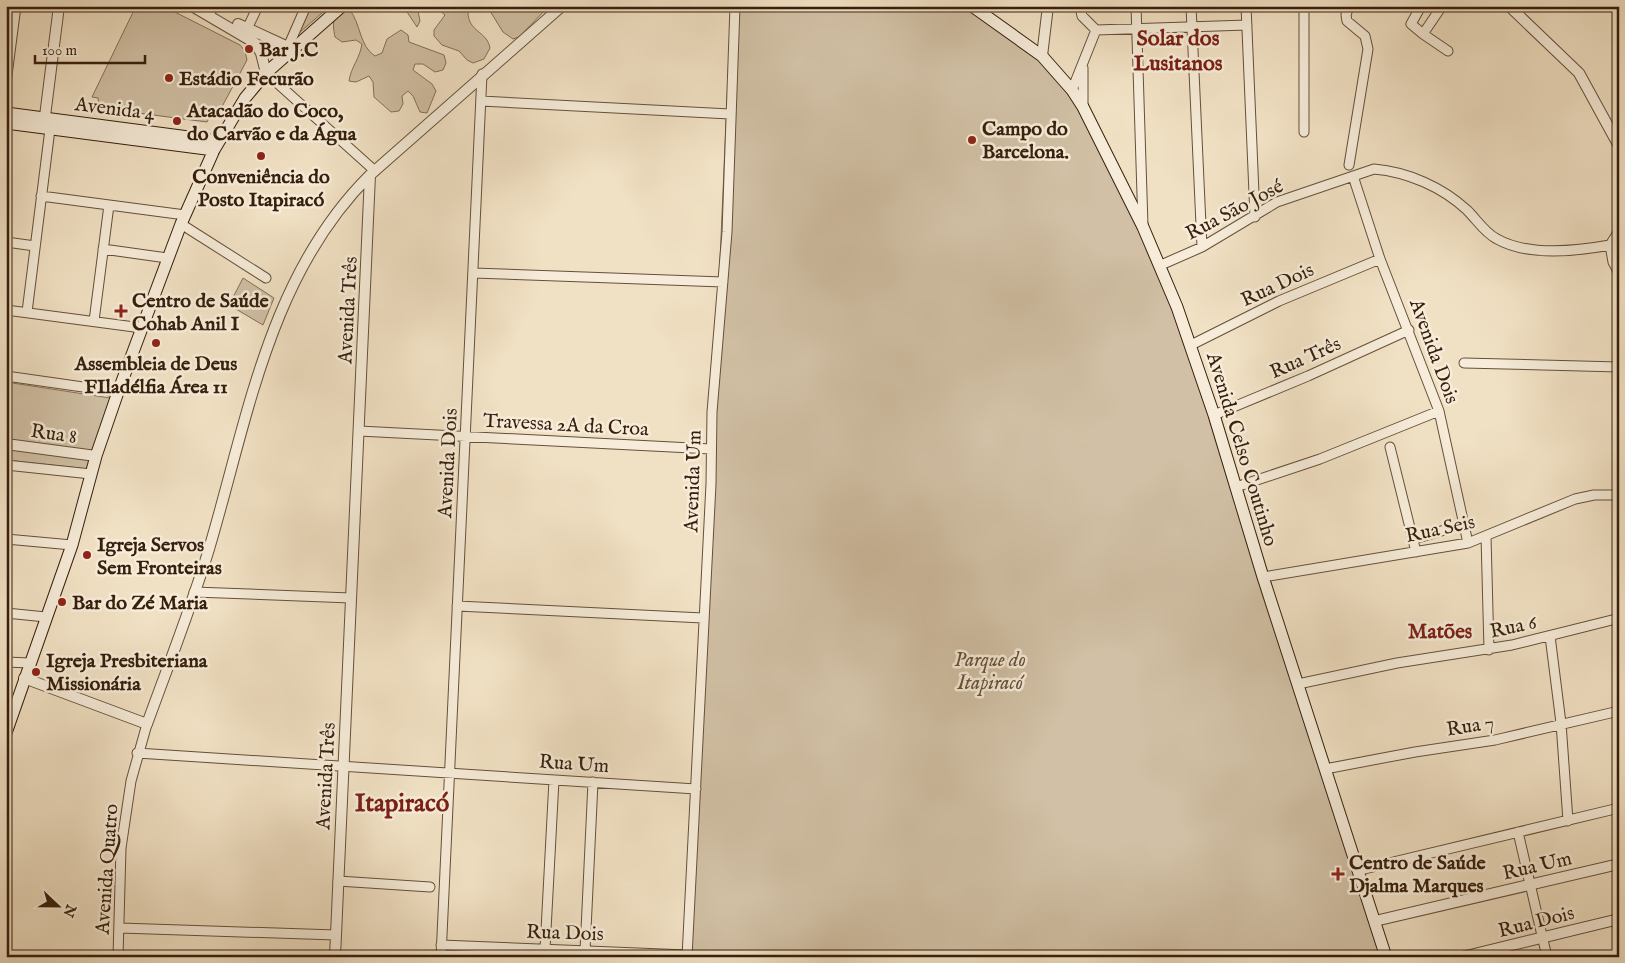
<svg xmlns="http://www.w3.org/2000/svg" width="1625" height="963" font-family="'IM FELL English',serif">
	<style>
		.green { fill: #d1c0a5; stroke: #847058 }
		.lines { fill: none; stroke-linecap: round; stroke-linejoin: round }
		.minor-casing { stroke: #65503a; stroke-width: 11 }
		.tertiary-casing { stroke: #65503a; stroke-width: 12 }
		.secondary-casing { stroke: #361f0c; stroke-width: 13 }
		.minor { stroke: #f6ecd9; stroke-width: 9 }
		.tertiary { stroke: #f6ecd9; stroke-width: 10 }
		.secondary { stroke: #f6ecd9; stroke-width: 11 }
		.poi-dot { fill: #8f2418; stroke: #f6ecd9; stroke-width: 2 }
		.labels { text-anchor: middle; stroke-width: 5; stroke-linejoin: round; paint-order: stroke }
		.poi-label { font-size: 20px; font-weight: bold; fill: #361f0c; stroke: #f6ecd9; text-anchor: start }
		.street-label { font-size: 20px; fill: #361f0c; stroke: #f6ecd9 }
		.park-label { font-size: 20px; font-style: italic; fill: #644f3a; stroke: #f6ecd9 }
		.neighbourhood-label { font-size: 21px; font-weight: bold; fill: #7a1f14; stroke: #f6ecd9 }
		.quarter-label { font-size: 22px; font-weight: bold; fill: #7a1f14; stroke: #f6ecd9 }
		.district-label { font-size: 25px; font-weight: bold; fill: #7a1f14; stroke: #f6ecd9 }
	</style>
	<rect width="100%" height="100%" fill="#f1e1c4"/>
	<filter id="stains"><feTurbulence type="fractalNoise" baseFrequency=".004" numOctaves="4"/><feColorMatrix values="0 0 0 0 .2 0 0 0 0 .09 0 0 0 0 .02 0 0 0 .5 -.17"/></filter>
	<radialGradient id="worn" r=".72"><stop offset=".6" stop-color="#630" stop-opacity="0"/><stop offset="1" stop-color="#630" stop-opacity=".3"/></radialGradient>
	<path class="green" d="M 136,6 L 163,6 L 240,45 L 245,51 L 247,60 L 217,116 L 211,114 L 207,122 L 99,108 L 98,98 L 92,97 Z
		M 309,6 L 330,6 L 299,33 Z
		M 403,6 L 417,6 L 420,21 L 417,27 Z
		M 434,6 L 549,6 L 519,37 L 513,39 L 503,32 L 490,11 C 482,7 474,4 468,12 C 468,32 487,31 490,48 L 484,59 L 473,63 L 467,60 L 459,51 L 442,45 L 434,36 L 434,30 L 445,15 Z
		M 731,6 L 975,6 L 1042,56 L 1083,107 L 1146,246 L 1187,345 L 1385,957 L 690,957 Z
		M 349,9 C 361,23 359,46 375,56 L 382,53 L 387,39 L 401,30 L 408,35 L 409,42 L 444,55 L 446,63 L 443,70 L 435,72 L 423,64 L 415,64 L 413,70 L 432,84 L 436,91 L 427,113 L 420,112 L 413,96 L 408,91 L 402,96 L 403,104 L 399,111 L 391,112 L 374,97 L 373,82 L 369,76 L 356,82 L 349,81 C 351,67 360,58 362,44 L 356,40 L 342,42 L 335,37 C 332,23 332,10 349,9 Z
		M 243,278 L 274,298 L 263,325 L 229,305 Z
		M 6,382 L 110,398 L 92,453 L 8,442 L 11,424 L 6,423 Z
		M 6,449 L 90,460 L 88,469 L 6,460 Z"/>
	<g class="lines">
		<g class="minor-casing">
			<path id="minor" d="M 1080,6 L 1082,16 L 1096,30
				M 1136,6 L 1143,226
				M 1191,6 L 1202,247
				M 1246,6 L 1255,217
				M 1304,6 L 1304,132
				M 1421,6 L 1411,24 L 1423,34
				M 1442,6 L 1423,34 L 1448,51
				M 211,11 L 213,6
				M 247,29 L 258,6
				M 1096,30 L 1247,25
				M 288,47 L 306,6
				M 1083,68 L 1083,107
				M 266,73 L 375,171
				M 6,83 L 16,6
				M 1072,90 L 1096,30
				M 481,101 L 730,114
				M 1349,165 L 1368,49 L 1365,36 L 1347,21 L 1346,15 L 1349,6
				M 1353,176 L 1380,259 L 1439,411 L 1468,543
				M 41,196 L 185,215
				M 181,224 L 266,278
				M 6,242 L 35,246
				M 1610,245 L 1613,262 L 1619,273
				M 1610,245 L 1619,231
				M 103,249 L 167,258
				M 1161,265 L 1202,247 L 1277,202 L 1374,169 C 1408,172 1442,187 1467,210 C 1477,220 1485,233 1497,239 C 1529,257 1577,251 1610,245
				M 473,273 L 723,282
				M 6,310 L 142,328
				M 27,312 L 50,129
				M 94,321 L 109,205
				M 1191,345 L 1279,301 L 1380,259
				M 1464,363 L 1619,367
				M 6,376 L 118,392
				M 1214,415 L 1308,376 L 1409,330
				M 359,431 L 711,449
				M 1390,447 L 1416,552
				M 6,465 L 91,474
				M 1236,487 L 1320,459 L 1439,411
				M 1486,536 L 1489,650
				M 6,539 L 72,545
				M 1414,539 L 1448,529
				M 1263,577 L 1468,543 L 1575,499 L 1594,495 L 1619,495
				M 194,592 L 351,598
				M 457,606 L 703,618
				M 6,613 L 46,617
				M 1550,636 L 1561,723 L 1568,821
				M 6,662 L 30,663
				M 1298,684 L 1397,663 L 1512,645 L 1616,619
				M 137,753 L 696,789
				M 1325,769 L 1415,752 L 1495,740 L 1619,711
				M 1518,832 L 1547,957
				M 1360,870 L 1619,808
				M 338,881 L 430,887
				M 120,928 L 336,935
				M 441,945 L 687,955
				M 545,949 L 554,780
				M 585,951 L 593,782
				M 118,957 L 121,848 L 131,781 L 147,724
				M 441,957 L 482,74
				M 687,957 L 711,484 L 712,412 L 727,232 L 735,6"/>
		</g>
		<g class="tertiary-casing">
			<path id="tertiary" d="M 192,6 L 255,43 L 261,53 L 266,73
				M 1509,6 L 1579,73 L 1619,146
				M 238,24 L 288,47 L 291,51
				M 1042,56 L 1048,6
				M 44,124 L 59,6
				M 6,444 L 96,456
				M 24,678 L 147,724 C 168,666 191,608 209,549 C 248,418 269,275 370,175 L 562,6
				M 1375,921 L 1619,864
				M 335,957 L 370,175
				M 1462,957 L 1619,919"/>
		</g>
		<g class="secondary-casing">
			<path id="secondary" d="M 972,6 L 1042,56 L 1072,90 L 1083,107 L 1143,227 L 1177,307 L 1214,415 L 1263,577 L 1386,957
				M 6,113 L 219,141
				M 6,123 L 214,150
				M 6,733 L 72,545 L 96,456 L 118,392 L 181,224 L 214,150 L 245,98 L 266,73 L 342,6"/>
		</g>
		<use href="#minor" class="minor"/>
		<use href="#tertiary" class="tertiary"/>
		<use href="#secondary" class="secondary"/>
	</g>
	<g class="poi-dot">
		<circle cx="249" cy="49" r="5"/>
		<circle cx="169" cy="78" r="5"/>
		<circle cx="177" cy="121" r="5"/>
		<circle cx="972" cy="140" r="5"/>
		<circle cx="261" cy="156" r="5"/>
		<path d="M118.5 303.5h5v5h5v5h-5v5h-5v-5h-5v-5h5z"/>
		<circle cx="156" cy="343" r="5"/>
		<circle cx="87" cy="555" r="5"/>
		<circle cx="62" cy="602" r="5"/>
		<circle cx="36" cy="672" r="5"/>
		<path d="M1335.5 866.5h5v5h5v5h-5v5h-5v-5h-5v-5h5z"/>
	</g>
	<g class="labels">
		<g class="poi-label">
			<text x="259" y="56">Bar J.C</text>
			<text x="179" y="85">Estádio Fecurão</text>
			<text x="187" y="117">Atacadão do Coco,<tspan x="187" dy="23">do Carvão e da Água</tspan></text>
			<text x="982" y="135">Campo do<tspan x="982" dy="23">Barcelona.</tspan></text>
			<text x="261" y="183" text-anchor="middle">Conveniência do<tspan x="261" dy="23">Posto Itapiracó</tspan></text>
			<text x="132" y="307">Centro de Saúde<tspan x="132" dy="23">Cohab Anil I</tspan></text>
			<text x="156" y="370" text-anchor="middle">Assembleia de Deus<tspan x="156" dy="23">FIladélfia Área 11</tspan></text>
			<text x="97" y="551">Igreja Servos<tspan x="97" dy="23">Sem Fronteiras</tspan></text>
			<text x="72" y="609">Bar do Zé Maria</text>
			<text x="46" y="667">Igreja Presbiteriana<tspan x="46" dy="23">Missionária</tspan></text>
			<text x="1349" y="869">Centro de Saúde<tspan x="1349" dy="23">Djalma Marques</tspan></text>
		</g>
		<g class="street-label">
			<text transform="translate(115 108) rotate(7)" y="7">Avenida 4</text>
			<text transform="translate(1234 209) rotate(-28)" y="7">Rua São José</text>
			<text transform="translate(1277 284) rotate(-25)" y="7">Rua Dois</text>
			<text transform="translate(347 310) rotate(-87)" y="7">Avenida Três</text>
			<text transform="translate(1435 351) rotate(70)" y="7">Avenida Dois</text>
			<text transform="translate(1305 357) rotate(-24)" y="7">Rua Três</text>
			<text transform="translate(566 424) rotate(3)" y="7">Travessa 2A da Croa</text>
			<text transform="translate(54 433) rotate(8)" y="7">Rua 8</text>
			<text transform="translate(1243 449) rotate(73)" y="7">Avenida Celso Coutinho</text>
			<text transform="translate(447 463) rotate(-87)" y="7">Avenida Dois</text>
			<text transform="translate(692 481) rotate(-88)" y="7">Avenida Um</text>
			<text transform="translate(1440 528) rotate(-12)" y="7">Rua Seis</text>
			<text transform="translate(1513 626) rotate(-12)" y="7">Rua 6</text>
			<text transform="translate(1470 725) rotate(-9)" y="7">Rua 7</text>
			<text transform="translate(574 763) rotate(4)" y="7">Rua Um</text>
			<text transform="translate(325 776) rotate(-87)" y="7">Avenida Três</text>
			<text transform="translate(1537 865) rotate(-13)" y="7">Rua Um</text>
			<text transform="translate(106 869) rotate(-86)" y="7">Avenida Quatro</text>
			<text transform="translate(1536 921) rotate(-14)" y="7">Rua Dois</text>
			<text transform="translate(565 932) rotate(2)" y="7">Rua Dois</text>
		</g>
		<g class="park-label">
			<text x="990" y="666">Parque do<tspan x="990" dy="23">Itapiracó</tspan></text>
		</g>
		<g class="neighbourhood-label">
			<text x="1440" y="638">Matões</text>
		</g>
		<g class="quarter-label">
			<text x="1178" y="45">Solar dos<tspan x="1178" dy="25">Lusitanos</tspan></text>
		</g>
		<g class="district-label">
			<text x="402" y="811">Itapiracó</text>
		</g>
	</g>
	<rect width="1625" height="963" fill="none" stroke="#f1e1c4" stroke-width="25"/>
	<rect x="8" y="8" width="1610" height="948" fill="none" stroke="#361f0c" stroke-width="2.5"/>
	<rect x="12" y="12" width="1600" height="938" fill="none" stroke="#361f0c"/>
	<g transform="translate(58 906) rotate(112)" stroke="#f6ecd9" stroke-width="4" paint-order="stroke">
	<path d="M0-4L9 19L0 12L-9 19Z" fill="#361f0c"/>
	<text y="-8" font-size="14" font-weight="bold" text-anchor="middle" fill="#361f0c">N</text>
	</g>
	<path d="M35 55v8h110v-8" fill="none" stroke="#361f0c" stroke-width="2.5"/>
	<text x="42" y="55" font-size="15" fill="#361f0c" stroke="#f6ecd9" stroke-width="4" paint-order="stroke">100 m</text>
	<rect width="100%" height="100%" filter="url(#stains)"/>
	<rect width="100%" height="100%" fill="url(#worn)"/>
</svg>
